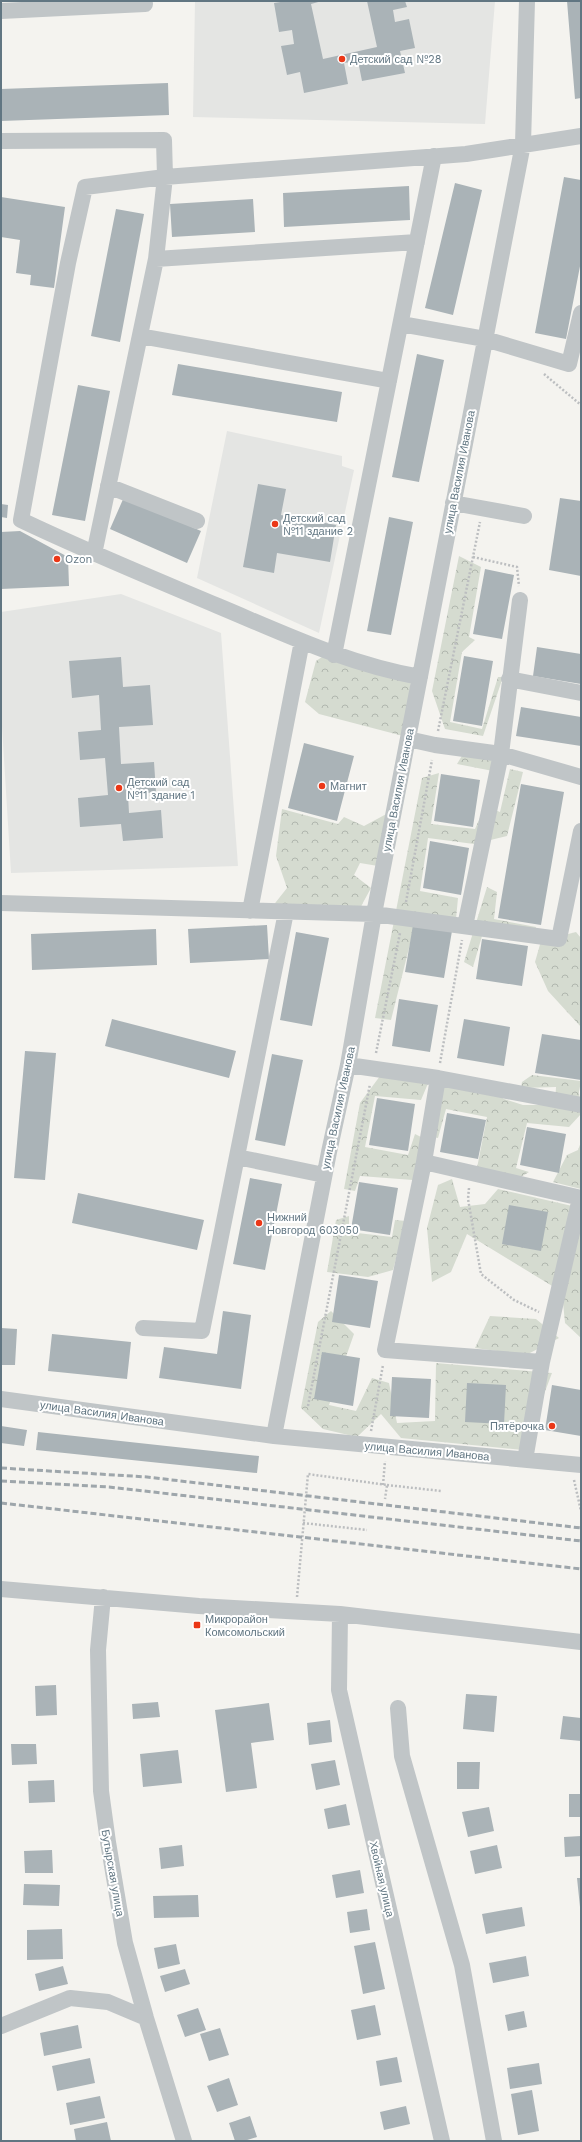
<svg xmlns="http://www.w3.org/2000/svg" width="582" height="2142" font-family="'Work Sans',sans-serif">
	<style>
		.built { fill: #e4e5e3 }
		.forest { fill: url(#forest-crowns) }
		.building { fill: #aab3b7 }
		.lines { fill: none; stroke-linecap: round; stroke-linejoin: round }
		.path { stroke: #bcbec0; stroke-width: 2.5; stroke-dasharray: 2 2; stroke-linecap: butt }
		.minor { stroke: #c0c5c7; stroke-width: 16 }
		.rail { stroke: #9ea6ab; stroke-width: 3; stroke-dasharray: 6 3; stroke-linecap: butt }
		.poi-dot { fill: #eb3717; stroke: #fff; stroke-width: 1.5 }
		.labels { text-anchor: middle; stroke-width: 4; stroke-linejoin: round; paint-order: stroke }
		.poi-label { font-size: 11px; fill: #617682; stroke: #fff; text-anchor: start }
		.street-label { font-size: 11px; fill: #617682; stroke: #fff }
	</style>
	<defs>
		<pattern id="forest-crowns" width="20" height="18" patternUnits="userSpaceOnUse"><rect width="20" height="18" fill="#d5dbd0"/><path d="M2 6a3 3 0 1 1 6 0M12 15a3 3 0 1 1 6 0" fill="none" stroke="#b0b6ae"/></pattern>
	</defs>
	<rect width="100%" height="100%" fill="#f4f3ef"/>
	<path class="built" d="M 195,1 L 495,1 L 485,124 L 193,117 Z
		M 227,431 L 342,456 L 342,466 L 354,470 L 319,633 L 197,578 Z
		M 121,594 L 221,633 L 238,866 L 11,873 L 1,710 L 1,612 Z"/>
	<path class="forest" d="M 459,556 L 481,567 L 469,637 L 475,640 L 462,652 L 450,722 L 482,729 L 498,677 L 503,677 L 483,736 L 445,729 L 432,691 Z
		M 322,657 L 411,681 L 403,736 L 319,714 L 305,702 L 316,661 Z
		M 463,754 L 496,757 L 493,771 L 457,764 Z
		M 510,769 L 523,772 L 507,836 L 474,844 L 428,838 L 420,891 L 458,898 L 456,919 L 417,916 L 391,1020 L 375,1018 L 422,778 L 439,773 L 431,824 L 475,829 L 485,806 L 500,812 Z
		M 282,809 L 338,824 L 344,817 L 364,826 L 392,811 L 378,866 L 360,863 L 354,875 L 371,888 L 359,910 L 272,907 L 287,888 L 276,856 Z
		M 487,887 L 497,892 L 494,919 L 536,927 L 532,942 L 482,936 L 473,967 L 464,962 Z
		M 576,932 L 581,938 L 581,1027 L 548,991 L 535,962 L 541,941 Z
		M 532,1075 L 581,1081 L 579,1092 L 581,1114 L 569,1127 L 527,1123 L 516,1168 L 529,1172 L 519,1178 L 477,1168 L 487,1117 L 446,1109 L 438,1138 L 432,1137 L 441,1083 L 496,1094 L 504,1099 L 523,1105 L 555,1105 L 556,1087 L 521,1088 L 522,1082 Z
		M 380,1076 L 429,1081 L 421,1100 L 375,1096 L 365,1147 L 408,1155 L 415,1134 L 423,1138 L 413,1180 L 360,1176 L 355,1191 L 344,1189 L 360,1103 Z
		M 581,1142 L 581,1189 L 553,1182 L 567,1155 L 578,1150 Z
		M 452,1179 L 460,1207 L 485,1204 L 498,1189 L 581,1208 L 581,1338 L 565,1323 L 562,1292 L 467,1234 L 451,1272 L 432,1282 L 427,1228 L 438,1185 Z
		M 349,1216 L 349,1232 L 392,1237 L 395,1220 L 406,1221 L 393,1270 L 368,1277 L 327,1272 L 336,1220 Z
		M 331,1311 L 354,1334 L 329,1405 L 356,1411 L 372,1378 L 389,1383 L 397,1423 L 435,1421 L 436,1363 L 552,1373 L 523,1450 L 401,1438 L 381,1414 L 357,1437 L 323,1429 L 301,1408 L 318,1322 Z
		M 490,1316 L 536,1319 L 559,1338 L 526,1355 L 475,1348 Z"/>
	<path class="building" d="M 287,1 L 322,1 L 311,4 L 323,59 L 377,47 L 367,1 L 405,1 L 407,7 L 393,10 L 395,22 L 409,19 L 415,48 L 400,51 L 405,73 L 362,81 L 358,61 L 344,63 L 348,84 L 304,93 L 300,72 L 287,75 L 281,46 L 294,44 L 292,30 L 279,32 L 274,3 Z
		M 567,1 L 581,1 L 581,98 L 575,99 Z
		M 168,83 L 169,115 L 1,121 L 1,89 Z
		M 564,177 L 581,180 L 581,261 L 566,339 L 535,333 Z
		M 455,183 L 482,190 L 453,315 L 425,308 Z
		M 409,186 L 410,220 L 284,227 L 283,193 Z
		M 1,197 L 65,207 L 54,288 L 30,285 L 31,275 L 16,273 L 20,240 L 1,237 Z
		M 253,199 L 255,232 L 172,237 L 170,204 Z
		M 116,209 L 144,214 L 120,342 L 91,336 Z
		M 417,354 L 444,360 L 419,482 L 392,477 Z
		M 178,364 L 342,392 L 337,422 L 172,395 Z
		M 78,385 L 110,391 L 85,521 L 52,515 Z
		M 258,484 L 286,489 L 281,515 L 336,525 L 330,562 L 277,553 L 274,573 L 243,567 Z
		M 124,497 L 201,531 L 187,563 L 110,529 Z
		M 560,498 L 581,501 L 581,576 L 549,570 Z
		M 1,504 L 8,505 L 7,518 L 1,517 Z
		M 389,517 L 413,522 L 391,635 L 367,631 Z
		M 20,531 L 68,557 L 69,586 L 1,589 L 1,532 Z
		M 485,569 L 514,575 L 502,639 L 473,634 Z
		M 537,647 L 581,654 L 581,684 L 533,676 Z
		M 464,656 L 493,661 L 482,726 L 453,721 Z
		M 121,657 L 123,687 L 150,685 L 153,725 L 119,727 L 121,764 L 154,762 L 156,792 L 128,795 L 129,813 L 161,810 L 163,838 L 123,841 L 121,824 L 80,827 L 78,798 L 108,795 L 105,758 L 80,760 L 78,732 L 101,730 L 99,695 L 72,698 L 69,661 Z
		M 521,707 L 581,717 L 581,746 L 516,736 Z
		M 304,743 L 354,756 L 337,821 L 288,808 Z
		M 441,774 L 480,780 L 473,827 L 434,821 Z
		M 521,784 L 564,792 L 541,925 L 498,918 Z
		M 430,841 L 469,848 L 461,895 L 423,888 Z
		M 267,925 L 269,959 L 190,963 L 188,929 Z
		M 413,925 L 452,931 L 444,978 L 405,972 Z
		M 156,929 L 157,965 L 32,970 L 31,934 Z
		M 296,932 L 329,938 L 312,1026 L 280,1020 Z
		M 482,939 L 528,946 L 522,986 L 476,979 Z
		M 399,999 L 438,1005 L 430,1052 L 392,1046 Z
		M 112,1019 L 236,1051 L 229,1078 L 105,1046 Z
		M 464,1019 L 510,1027 L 504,1066 L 457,1058 Z
		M 542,1034 L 581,1040 L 581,1080 L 535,1073 Z
		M 25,1051 L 56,1053 L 45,1180 L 14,1178 Z
		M 272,1054 L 303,1060 L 285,1146 L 255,1140 Z
		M 377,1098 L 415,1104 L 408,1151 L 369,1145 Z
		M 447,1113 L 486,1120 L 478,1159 L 440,1152 Z
		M 527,1127 L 566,1134 L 559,1173 L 520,1165 Z
		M 250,1178 L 282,1184 L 265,1270 L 233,1264 Z
		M 359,1182 L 398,1188 L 390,1235 L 351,1229 Z
		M 78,1193 L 204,1220 L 197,1250 L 72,1223 Z
		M 509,1205 L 548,1212 L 541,1251 L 502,1244 Z
		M 339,1275 L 378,1281 L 370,1328 L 332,1322 Z
		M 223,1311 L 251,1315 L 241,1389 L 159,1378 L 164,1347 L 217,1354 Z
		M 1,1328 L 17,1329 L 15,1365 L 1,1365 Z
		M 52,1334 L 131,1342 L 127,1379 L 48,1371 Z
		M 322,1352 L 360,1358 L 353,1406 L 314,1399 Z
		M 392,1377 L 431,1379 L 429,1418 L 390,1416 Z
		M 467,1383 L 506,1385 L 504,1424 L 465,1422 Z
		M 552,1385 L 581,1390 L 581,1436 L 545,1430 Z
		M 1,1426 L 27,1430 L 24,1446 L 1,1443 Z
		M 38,1432 L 259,1456 L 257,1473 L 36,1450 Z
		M 56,1685 L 57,1715 L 36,1716 L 35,1686 Z
		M 466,1694 L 497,1696 L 494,1732 L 463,1729 Z
		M 158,1702 L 160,1717 L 133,1719 L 132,1704 Z
		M 269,1703 L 274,1740 L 251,1743 L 257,1788 L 226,1792 L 215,1710 Z
		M 563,1716 L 581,1718 L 581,1741 L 560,1739 Z
		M 330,1720 L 332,1742 L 309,1745 L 307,1723 Z
		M 11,1744 L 36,1744 L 37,1764 L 12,1765 Z
		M 178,1750 L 182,1783 L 143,1787 L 140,1754 Z
		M 335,1760 L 340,1785 L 316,1790 L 311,1764 Z
		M 457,1762 L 480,1762 L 479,1789 L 457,1789 Z
		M 54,1780 L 55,1802 L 29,1803 L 28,1781 Z
		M 569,1794 L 581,1794 L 581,1817 L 569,1817 Z
		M 346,1804 L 350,1825 L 328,1829 L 324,1809 Z
		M 489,1807 L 494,1831 L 468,1837 L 462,1812 Z
		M 581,1836 L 581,1856 L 565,1857 L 564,1837 Z
		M 182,1845 L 184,1866 L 161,1869 L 159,1848 Z
		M 497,1845 L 502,1868 L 475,1874 L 470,1851 Z
		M 52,1850 L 53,1873 L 25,1873 L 24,1851 Z
		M 360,1870 L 364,1893 L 336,1898 L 332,1875 Z
		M 577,1878 L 581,1878 L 581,1907 L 580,1907 Z
		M 24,1884 L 60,1885 L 59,1906 L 23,1905 Z
		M 198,1895 L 199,1917 L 154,1918 L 153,1896 Z
		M 522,1907 L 525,1926 L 486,1934 L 482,1914 Z
		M 367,1909 L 370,1930 L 350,1933 L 347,1912 Z
		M 62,1929 L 63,1959 L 27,1960 L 27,1930 Z
		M 375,1942 L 385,1989 L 363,1994 L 354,1946 Z
		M 176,1944 L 180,1964 L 158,1969 L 154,1948 Z
		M 526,1956 L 529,1976 L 493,1983 L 489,1963 Z
		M 63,1966 L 68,1984 L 39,1991 L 35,1974 Z
		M 185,1969 L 190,1984 L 165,1992 L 160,1976 Z
		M 375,2005 L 381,2035 L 357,2040 L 351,2010 Z
		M 198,2008 L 206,2030 L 185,2037 L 177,2015 Z
		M 524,2011 L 527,2027 L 508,2031 L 505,2015 Z
		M 78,2025 L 82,2048 L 44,2056 L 40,2033 Z
		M 220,2028 L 229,2055 L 209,2061 L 200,2034 Z
		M 397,2057 L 402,2082 L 380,2086 L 376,2061 Z
		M 90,2058 L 95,2083 L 57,2091 L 52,2066 Z
		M 539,2063 L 542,2084 L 510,2089 L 507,2068 Z
		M 229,2078 L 238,2105 L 217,2112 L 207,2086 Z
		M 532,2090 L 539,2131 L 518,2135 L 511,2094 Z
		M 100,2096 L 105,2118 L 70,2125 L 66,2103 Z
		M 406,2106 L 410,2124 L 384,2130 L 380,2112 Z
		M 250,2116 L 257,2137 L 244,2141 L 235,2141 L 229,2123 Z
		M 107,2122 L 111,2141 L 76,2141 L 74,2129 Z"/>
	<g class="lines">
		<path class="path" d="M 544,374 L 581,405
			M 473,557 L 517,567 L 519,586
			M 438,731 L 480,522
			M 406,902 L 432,760
			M 376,1053 L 400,933
			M 440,1063 L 462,940
			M 469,1188 L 468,1199 L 481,1274 L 514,1300 L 539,1312
			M 308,1406 L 370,1084
			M 371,1431 L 383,1365
			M 574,1480 L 581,1511
			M 383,1485 L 385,1461
			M 387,1485 L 441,1491
			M 303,1523 L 367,1530
			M 297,1597 L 308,1474 L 387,1485 L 385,1499"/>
		<path class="minor" d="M 1,11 L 145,4
			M 1,141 L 164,140 L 165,177 L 156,259 L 94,554
			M 156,259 L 417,242
			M 401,324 L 485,339 L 569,364 L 581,313
			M 140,336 L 389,381
			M 108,486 L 197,521
			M 453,503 L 524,516
			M 334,655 L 434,156
			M 420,677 C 347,664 285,634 218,606 C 152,578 86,551 21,520 L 68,263 L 85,187 L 165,177 L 466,154 L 581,136
			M 509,679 L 581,693
			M 408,739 L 435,745 L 501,754 L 581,777
			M 1,903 L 374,914 L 559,939 L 581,831
			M 250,911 L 302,641
			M 465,926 L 501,754 L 520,600
			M 348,1065 L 438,1078 L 424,1162 L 581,1198
			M 438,1078 L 581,1105
			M 237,1157 L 324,1175
			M 424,1162 L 385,1350 L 542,1362
			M 143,1328 L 202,1331 L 286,912
			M 1,1399 L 274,1436 L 581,1465
			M 274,1436 L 329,1152 L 348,1065 L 374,914 L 523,144 L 527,1
			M 525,1460 L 542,1362 L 580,1198
			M 1,1589 L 199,1606 L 340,1614 L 581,1642
			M 103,1597 L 98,1650 L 101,1791 L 108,1842 L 125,1943 L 146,2018 L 184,2141
			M 340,1614 L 339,1690 L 442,2141
			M 398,1708 L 402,1756 L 462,1965 L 494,2141
			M 1,2026 L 70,1998 L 108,2002 L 146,2018"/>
		<path class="rail" d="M 1,1468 L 147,1477 L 581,1528
			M 1,1481 L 109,1487 L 581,1541
			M 1,1503 L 581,1569"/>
	</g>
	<g class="poi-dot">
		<circle cx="342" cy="59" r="4"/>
		<circle cx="275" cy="524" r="4"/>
		<circle cx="57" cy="559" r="4"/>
		<circle cx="322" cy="786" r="4"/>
		<circle cx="119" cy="788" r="4"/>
		<circle cx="259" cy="1223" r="4"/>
		<circle cx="552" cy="1426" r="4"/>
		<rect x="193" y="1621" width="8" height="8" rx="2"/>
	</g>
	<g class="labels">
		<g class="poi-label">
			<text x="350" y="63">Детский сад №28</text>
			<text x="283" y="522">Детский сад<tspan x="283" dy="13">№11 здание 2</tspan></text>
			<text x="65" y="563">Ozon</text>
			<text x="127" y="786">Детский сад<tspan x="127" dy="13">№11 здание 1</tspan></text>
			<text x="330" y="790">Магнит</text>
			<text x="267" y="1221">Нижний<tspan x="267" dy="13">Новгород 603050</tspan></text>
			<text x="544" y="1430" text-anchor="end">Пятёрочка</text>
			<text x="205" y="1623">Микрорайон<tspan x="205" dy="13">Комсомольский</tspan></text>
		</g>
		<g class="street-label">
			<text transform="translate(459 472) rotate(-79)" y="4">улица Василия Иванова</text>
			<text transform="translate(398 790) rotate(-79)" y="4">улица Василия Иванова</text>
			<text transform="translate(338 1108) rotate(-78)" y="4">улица Василия Иванова</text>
			<text transform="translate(102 1413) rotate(8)" y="4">улица Василия Иванова</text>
			<text transform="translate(427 1451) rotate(5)" y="4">улица Василия Иванова</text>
			<text transform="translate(113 1873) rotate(80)" y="4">Бутырская улица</text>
			<text transform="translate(382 1879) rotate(77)" y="4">Хвойная улица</text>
		</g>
	</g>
	<rect width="582" height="2142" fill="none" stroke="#617682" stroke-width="4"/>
</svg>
